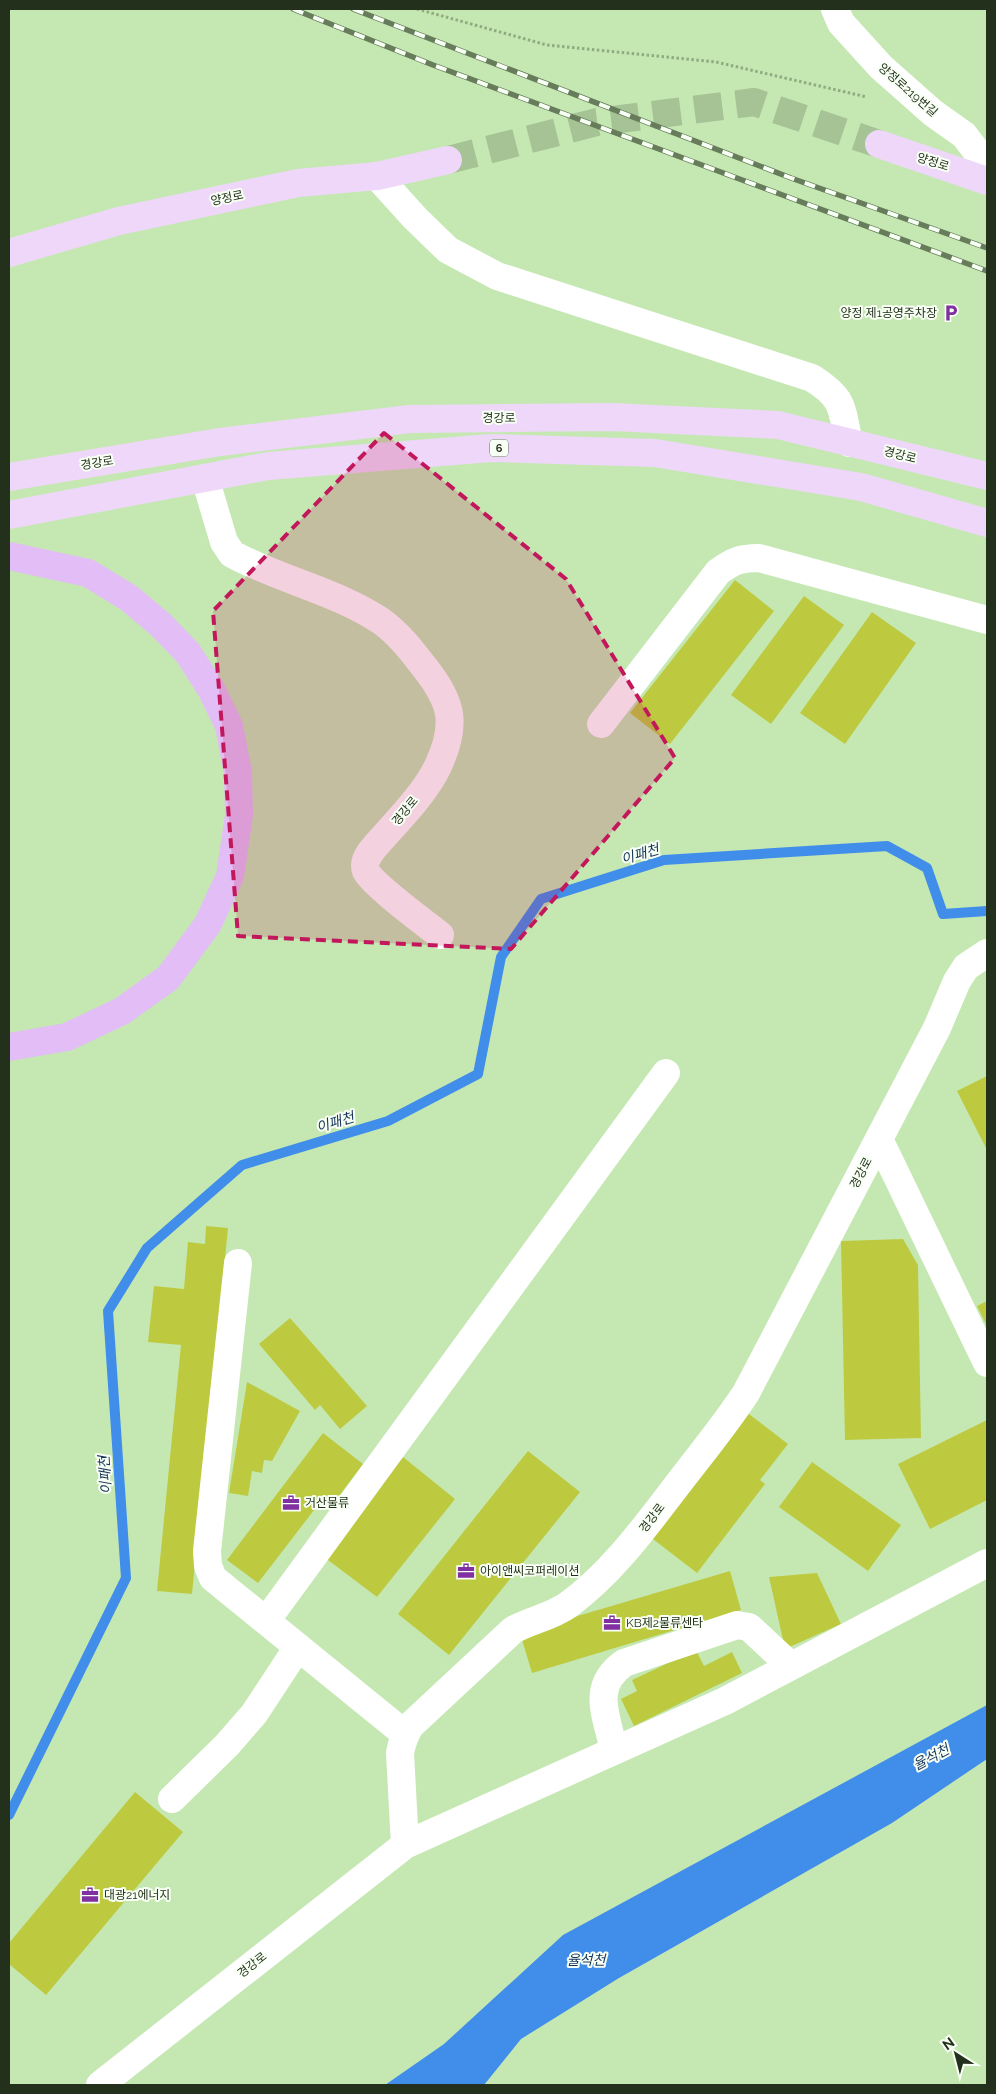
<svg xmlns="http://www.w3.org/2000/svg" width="996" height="2094" font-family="Raleway,'Noto Sans KR',sans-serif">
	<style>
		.water { fill: #418dea }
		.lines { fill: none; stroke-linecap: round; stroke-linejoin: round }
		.stream { stroke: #418dea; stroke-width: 10 }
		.building { fill: #bdca40 }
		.major-tunnel { stroke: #a5c395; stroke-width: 28; stroke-dasharray: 28 14; stroke-linecap: butt }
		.path { stroke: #8fab80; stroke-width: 3; stroke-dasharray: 2.5 2.5; stroke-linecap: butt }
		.minor { stroke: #fff; stroke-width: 28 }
		.major { stroke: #eed7f9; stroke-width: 28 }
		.highway { stroke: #e3bdf5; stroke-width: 28 }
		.rail-casing { stroke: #667c5a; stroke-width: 5.5 }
		.rail { stroke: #f8fff4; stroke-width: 4; stroke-dasharray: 11; stroke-linecap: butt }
		.marked { fill: #c2185b; fill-opacity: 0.2; stroke: #c2185b; stroke-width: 4; stroke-dasharray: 10 6; stroke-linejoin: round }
		.labels { text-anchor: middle; stroke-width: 4; stroke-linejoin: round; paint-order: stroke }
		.shield { fill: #f8fff4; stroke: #636e5c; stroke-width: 1 }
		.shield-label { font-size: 11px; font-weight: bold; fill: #23301b }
		.street-label { font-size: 12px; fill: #23301b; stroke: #f8fff4 }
		.poi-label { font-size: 12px; fill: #23301b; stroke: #f8fff4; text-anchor: start }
		.water-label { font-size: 14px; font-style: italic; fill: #18365b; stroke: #f8fff4 }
	</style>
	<rect width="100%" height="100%" fill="#c5e8b3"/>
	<path class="water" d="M 987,1705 L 987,1759 L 892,1823 L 619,1978 L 521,2039 L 484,2085 L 385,2085 L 444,2044 L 563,1935 Z"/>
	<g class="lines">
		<path class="stream" d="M 9,1815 L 126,1578 L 108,1311 L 147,1248 L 242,1165 L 388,1121 L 478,1074 L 501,957 L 541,899 L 664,860 L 887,846 L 927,868 L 943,914 L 987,911"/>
	</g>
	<path class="building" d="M 735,580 L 774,611 L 670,744 L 630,713 Z
		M 804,596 L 844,625 L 771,724 L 731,695 Z
		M 872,612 L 916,643 L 845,744 L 800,713 Z
		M 987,1076 L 987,1150 L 957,1091 Z
		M 206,1226 L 228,1228 L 192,1594 L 157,1591 L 181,1345 L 148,1342 L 154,1286 L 184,1289 L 188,1242 L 205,1244 Z
		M 903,1239 L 918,1265 L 921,1438 L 845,1440 L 841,1241 Z
		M 987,1301 L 987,1326 L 977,1306 Z
		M 290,1318 L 367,1406 L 340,1429 L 320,1405 L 315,1410 L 259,1344 Z
		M 247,1382 L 300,1411 L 272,1461 L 264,1460 L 262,1473 L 252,1471 L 248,1496 L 229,1493 Z
		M 745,1411 L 788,1444 L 760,1480 L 765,1484 L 697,1573 L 649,1536 Z
		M 987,1420 L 987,1500 L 930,1529 L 898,1464 Z
		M 323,1433 L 363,1464 L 330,1508 L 321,1501 L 258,1583 L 227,1560 Z
		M 528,1451 L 580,1492 L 449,1655 L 398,1614 Z
		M 403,1457 L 455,1499 L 377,1597 L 324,1557 Z
		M 812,1462 L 901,1525 L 868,1571 L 779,1507 Z
		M 730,1571 L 741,1610 L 532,1673 L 520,1633 Z
		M 817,1573 L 841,1624 L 785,1649 L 769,1577 Z
		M 696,1650 L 704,1666 L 732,1652 L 742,1673 L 634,1726 L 621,1699 L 637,1691 L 632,1680 Z
		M 135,1792 L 183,1832 L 46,1995 L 9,1964 L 9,1943 Z"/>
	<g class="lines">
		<path class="major-tunnel" d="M 448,160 L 597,122 L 754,102 L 879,144"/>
		<path class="path" d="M 417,9 L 547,45 L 716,62 L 867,97"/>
		<path class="minor" d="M 835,9 L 841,23 L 881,67 L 933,113 L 964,135 L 987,165
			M 377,176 L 415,218 L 448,250 L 497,276 L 812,378 C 845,399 841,407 849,443
			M 205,478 L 224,542 L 232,554 C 280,580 336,591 381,621 C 399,634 412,651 425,668 C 453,703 457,725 438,766 C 423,797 394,824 372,850 C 367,857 363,863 366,871 C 372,884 426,924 440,935
			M 601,724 L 718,572 C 733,561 740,558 759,558 L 987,620
			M 879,1139 L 987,1363
			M 238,1263 L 207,1551 L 208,1566 L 213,1578 L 405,1734
			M 266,1621 L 666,1073
			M 614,1751 C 607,1716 590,1687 624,1663 L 737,1625 L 749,1627 L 791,1666
			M 172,1799 L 227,1745 L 254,1714 L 298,1647
			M 405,1845 L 400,1753 C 402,1742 404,1736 410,1726 L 513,1630 C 531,1620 551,1617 568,1605 C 612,1573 645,1527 678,1484 C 701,1454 725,1425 746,1393 L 937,1028 L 957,981 L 966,967 L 987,953
			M 100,2085 L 405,1845 L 725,1701 L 987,1563"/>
		<path class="major" d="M 879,144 L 987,181
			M 9,253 L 119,221 L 298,183 L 377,176 L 448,160
			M 9,477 L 220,442 L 410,419 L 612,417 L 778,425 L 987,476
			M 9,515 L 268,466 L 491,448 L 655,453 L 861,487 L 987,523"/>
		<path class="highway" d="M 9,556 L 88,573 L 129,598 L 161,625 L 188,653 L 211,689 L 229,726 L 238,773 L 239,815 L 230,876 L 208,924 L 168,978 L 122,1011 L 67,1037 L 9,1047"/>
		<g class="rail-casing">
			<path id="rail" d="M 293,9 L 433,65 L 987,271
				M 353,9 L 791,178 L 987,248"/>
		</g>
		<use href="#rail" class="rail"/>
	</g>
	<path class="marked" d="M 384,433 L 566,579 L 675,758 L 511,949 L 238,936 L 213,611 Z"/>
	<defs>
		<g id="parking-bare" transform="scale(1.35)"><path d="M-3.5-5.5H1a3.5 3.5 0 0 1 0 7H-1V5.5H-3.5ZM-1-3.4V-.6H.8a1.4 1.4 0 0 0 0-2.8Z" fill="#8030a0" stroke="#f8fff4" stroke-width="2.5" paint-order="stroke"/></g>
		<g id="office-bare" transform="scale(1.35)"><path d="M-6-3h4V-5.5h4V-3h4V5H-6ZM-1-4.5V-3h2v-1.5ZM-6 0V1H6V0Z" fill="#8030a0" stroke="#f8fff4" stroke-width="2.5" paint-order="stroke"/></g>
	</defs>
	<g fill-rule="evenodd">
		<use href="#parking-bare" x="951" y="313"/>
		<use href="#office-bare" x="291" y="1503"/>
		<use href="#office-bare" x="466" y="1571"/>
		<use href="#office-bare" x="612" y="1623"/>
		<use href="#office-bare" x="90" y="1895"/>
	</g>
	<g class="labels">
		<rect class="shield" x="490" y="439.5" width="18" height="17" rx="4"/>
		<g class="shield-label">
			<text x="499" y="452">6</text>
		</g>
		<g class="street-label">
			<text transform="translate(908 90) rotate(41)" y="4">양정로219번길</text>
			<text transform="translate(933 162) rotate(18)" y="4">양정로</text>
			<text transform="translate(227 198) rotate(-12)" y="4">양정로</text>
			<text x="499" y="422">경강로</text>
			<text transform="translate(900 455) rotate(14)" y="4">경강로</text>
			<text transform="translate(97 463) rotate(-9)" y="4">경강로</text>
			<text transform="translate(405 811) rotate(-50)" y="4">경강로</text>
			<text transform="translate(861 1173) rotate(-62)" y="4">경강로</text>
			<text transform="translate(652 1518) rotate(-52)" y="4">경강로</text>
			<text transform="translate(252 1965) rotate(-38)" y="4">경강로</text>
		</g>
		<g class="poi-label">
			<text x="937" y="317" text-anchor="end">양정 제1공영주차장</text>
			<text x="305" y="1507">거산물류</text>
			<text x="480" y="1575">아이앤씨코퍼레이션</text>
			<text x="626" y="1627">KB제2물류센타</text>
			<text x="104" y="1899">대광21에너지</text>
		</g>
		<g class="water-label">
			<text transform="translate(640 854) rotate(-16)" y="5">이패천</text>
			<text transform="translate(335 1122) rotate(-17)" y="5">이패천</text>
			<text transform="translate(105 1475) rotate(-94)" y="5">이패천</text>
			<text transform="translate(931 1757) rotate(-28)" y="5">율석천</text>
			<text x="586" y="1965">율석천</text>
		</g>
	</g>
	<rect width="996" height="2094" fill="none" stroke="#23301b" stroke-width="20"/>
	<g transform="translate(956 2054) rotate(324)" stroke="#f8fff4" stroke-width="4" paint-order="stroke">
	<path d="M0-4L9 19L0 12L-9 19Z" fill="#23301b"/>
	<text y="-8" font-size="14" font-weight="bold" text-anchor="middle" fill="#23301b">N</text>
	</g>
</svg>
